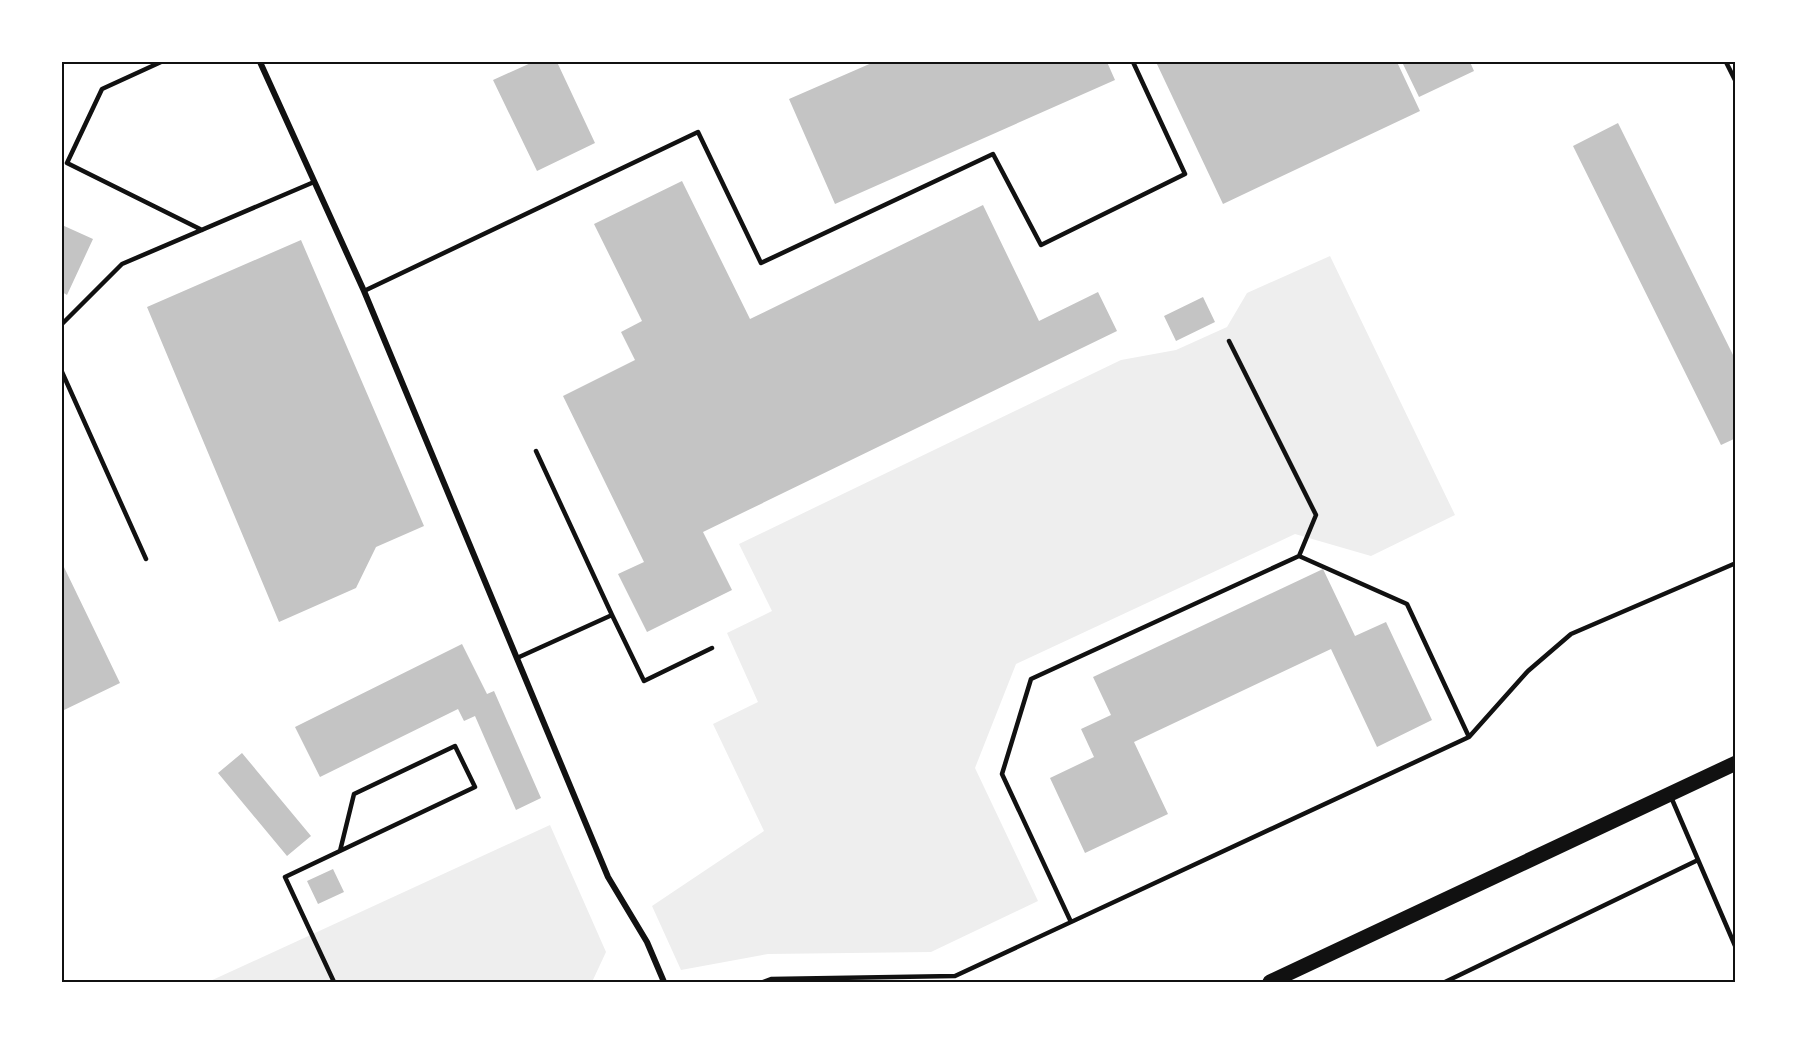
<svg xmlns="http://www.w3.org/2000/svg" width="1797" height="1044" font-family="'Fira Sans',sans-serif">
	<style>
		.green { fill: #eee }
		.building { fill: #c4c4c4 }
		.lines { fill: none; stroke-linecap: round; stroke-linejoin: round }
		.service { stroke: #111; stroke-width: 4.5 }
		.minor { stroke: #111; stroke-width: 6 }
		.primary { stroke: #111; stroke-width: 15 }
		.neatline { fill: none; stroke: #111; stroke-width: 2 }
	</style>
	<rect width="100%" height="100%" fill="#fff"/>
	<path class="green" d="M 1330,256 L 1455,515 L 1371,556 L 1295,534 L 1016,664 L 975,768 L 1038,901 L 931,952 L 768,954 L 681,970 L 652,906 L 764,831 L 713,724 L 758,702 L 727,633 L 772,611 L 739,544 L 1121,360 L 1176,350 L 1227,327 L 1247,293 Z
		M 550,825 L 606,952 L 592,982 L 208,982 Z"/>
	<path class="building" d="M 533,62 L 557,62 L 595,143 L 537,171 L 493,80 Z
		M 874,62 L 1107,62 L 1115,80 L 835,204 L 789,99 Z
		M 1156,62 L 1397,62 L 1420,111 L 1223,204 Z
		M 1402,62 L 1470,62 L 1474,71 L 1419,97 Z
		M 1618,123 L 1736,361 L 1736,438 L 1721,445 L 1573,146 Z
		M 682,181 L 750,319 L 983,205 L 1039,321 L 1098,292 L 1117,331 L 703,532 L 732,590 L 647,632 L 618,574 L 644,562 L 563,396 L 635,360 L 621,332 L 642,321 L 594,224 Z
		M 62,225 L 93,239 L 67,295 L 62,292 Z
		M 301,240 L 424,526 L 376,547 L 356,588 L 279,622 L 147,307 Z
		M 1203,297 L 1215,322 L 1176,341 L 1164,316 Z
		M 62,563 L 120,683 L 62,711 Z
		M 1323,569 L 1355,636 L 1386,622 L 1432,720 L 1377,747 L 1331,649 L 1134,742 L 1168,814 L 1085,853 L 1050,778 L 1094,757 L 1081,729 L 1111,715 L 1093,677 Z
		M 462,644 L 487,694 L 494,691 L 541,798 L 516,810 L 475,716 L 464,721 L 458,709 L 320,777 L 295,727 Z
		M 242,753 L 311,836 L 287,856 L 218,773 Z
		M 333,869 L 344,892 L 318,904 L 307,881 Z"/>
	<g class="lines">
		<path class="service" d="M 161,62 L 102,89 L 67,163 L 202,230
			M 1726,62 L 1736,82
			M 364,291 L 698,132 L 761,263 L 993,154 L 1041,245 L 1185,174 L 1133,62
			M 62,324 L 122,264 L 314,182
			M 1229,341 L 1316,515 L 1299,556
			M 62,372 L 146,559
			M 612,615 L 644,681 L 712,648
			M 517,658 L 612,615 L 536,451
			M 1671,797 L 1736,948
			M 1071,922 L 1002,774 L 1031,679 L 1299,556 L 1407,604 L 1469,737
			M 334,982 L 285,877 L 475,787 L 455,746 L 354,794 L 340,851
			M 763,982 L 771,979 L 955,976 L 1469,737 L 1528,671 L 1571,634 L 1736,563
			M 1445,982 L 1698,860"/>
		<path class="minor" d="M 260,62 L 364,291 L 608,877 L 647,942 L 664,982"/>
		<path class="primary" d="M 1270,982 L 1736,763"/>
	</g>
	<rect width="1797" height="1044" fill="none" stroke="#ffffff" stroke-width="126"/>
	<rect x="63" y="63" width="1671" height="918" class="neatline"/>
</svg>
